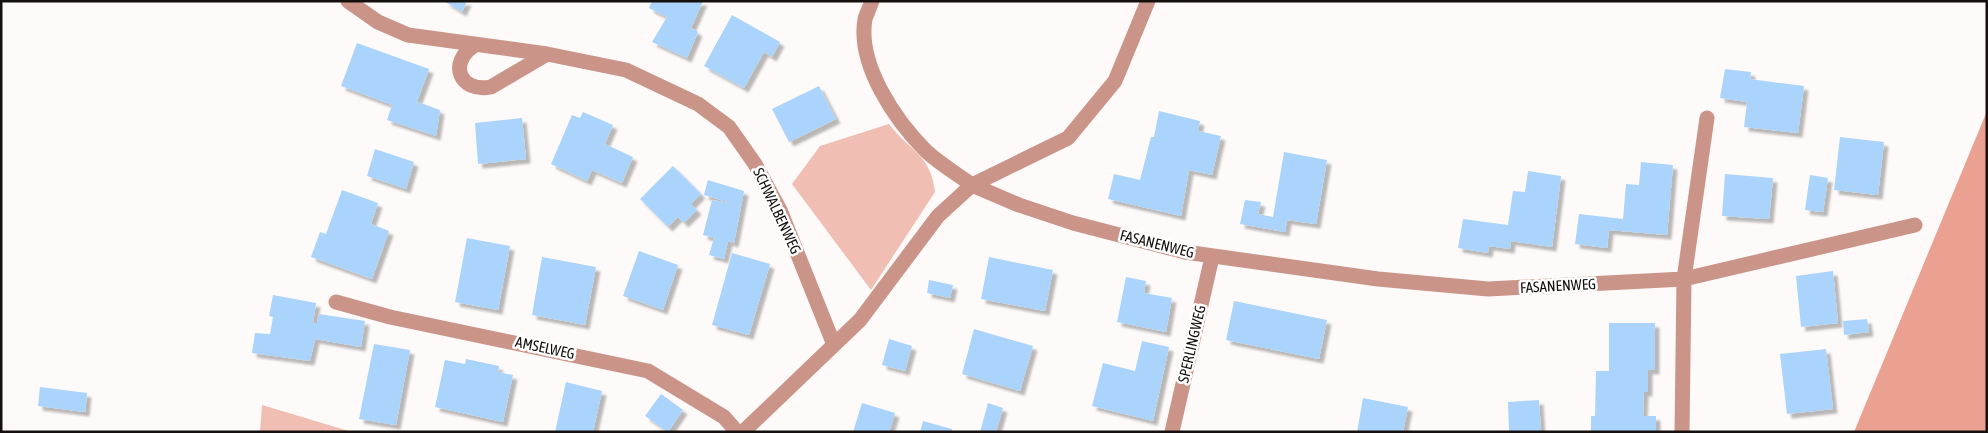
<svg xmlns="http://www.w3.org/2000/svg" width="1988" height="433" font-family="'Asap Condensed',sans-serif">
	<style>
		.green { fill: #f0beb3 }
		.forest { fill: #eaa192 }
		.building { fill: #aad4fc; filter: url(#shadow) }
		.lines { fill: none; stroke-linecap: round; stroke-linejoin: round }
		.minor { stroke: #ca9489; stroke-width: 15 }
		.labels { text-anchor: middle; stroke-width: 5; stroke-linejoin: round; paint-order: stroke }
		.street-label { font-size: 15px; fill: #15100e; stroke: #fff }
	</style>
	<defs>
		<filter id="shadow"><feDropShadow dx="4.5" dy="4.5" stdDeviation="1" flood-color="#0004"/></filter>
	</defs>
	<rect width="100%" height="100%" fill="#fefaf9"/>
	<path class="green" d="M 889,124 C 909,151 931,154 935,192 L 871,290 L 792,184 L 820,146 Z
		M 262,405 L 352,432 L 260,432 Z"/>
	<path class="forest" d="M 1987,111 L 1987,432 L 1854,432 Z"/>
	<path class="building" d="M 444,1 L 467,1 L 462,12 Z
		M 652,1 L 703,1 L 691,28 L 698,32 L 687,58 L 652,42 L 667,17 L 649,8 Z
		M 732,15 L 780,42 L 772,57 L 764,52 L 744,88 L 704,66 Z
		M 357,43 L 429,69 L 414,110 L 418,102 L 440,110 L 436,136 L 387,120 L 392,105 L 341,86 Z
		M 1725,69 L 1751,72 L 1750,79 L 1804,86 L 1798,133 L 1744,127 L 1747,102 L 1720,98 Z
		M 819,86 L 836,119 L 789,142 L 772,109 Z
		M 1159,111 L 1200,121 L 1198,131 L 1221,136 L 1212,175 L 1189,170 L 1181,216 L 1108,199 L 1114,174 L 1140,180 L 1151,137 L 1154,137 Z
		M 583,112 L 613,125 L 605,144 L 633,157 L 622,183 L 592,170 L 587,181 L 551,164 L 572,115 L 580,118 Z
		M 522,118 L 526,159 L 478,164 L 475,123 Z
		M 1840,137 L 1884,142 L 1878,195 L 1834,190 Z
		M 375,149 L 414,162 L 406,189 L 367,176 Z
		M 1284,152 L 1327,160 L 1316,224 L 1287,220 L 1285,232 L 1240,224 L 1245,200 L 1261,202 L 1258,214 L 1273,217 Z
		M 1641,162 L 1673,165 L 1667,235 L 1609,230 L 1607,248 L 1575,244 L 1579,214 L 1623,219 L 1626,184 L 1639,185 Z
		M 673,166 L 701,194 L 691,204 L 697,210 L 684,223 L 678,217 L 668,227 L 640,199 Z
		M 1528,171 L 1561,176 L 1552,247 L 1511,241 L 1510,249 L 1489,246 L 1488,253 L 1458,248 L 1463,219 L 1508,225 L 1513,191 L 1525,192 Z
		M 1725,174 L 1773,178 L 1769,219 L 1722,216 Z
		M 1810,175 L 1828,178 L 1823,212 L 1805,210 Z
		M 708,180 L 744,191 L 734,243 L 728,241 L 724,259 L 709,255 L 714,238 L 703,235 L 712,200 L 734,204 L 704,195 Z
		M 342,190 L 378,203 L 371,224 L 389,231 L 372,279 L 311,257 L 320,232 L 326,234 Z
		M 467,238 L 510,246 L 498,310 L 455,302 Z
		M 639,251 L 678,265 L 663,310 L 623,296 Z
		M 732,253 L 770,264 L 749,335 L 712,325 Z
		M 542,257 L 596,267 L 585,325 L 532,315 Z
		M 989,257 L 1053,270 L 1045,311 L 981,299 Z
		M 1833,271 L 1838,323 L 1801,327 L 1796,276 Z
		M 1126,277 L 1146,281 L 1144,293 L 1172,298 L 1166,332 L 1117,322 Z
		M 929,280 L 953,285 L 950,298 L 927,293 Z
		M 273,295 L 316,303 L 313,323 L 317,323 L 319,314 L 365,321 L 361,347 L 315,339 L 310,361 L 252,353 L 255,333 L 270,334 L 273,317 L 269,316 Z
		M 1234,301 L 1327,320 L 1319,359 L 1226,340 Z
		M 1867,319 L 1869,332 L 1844,335 L 1843,321 Z
		M 1609,323 L 1655,323 L 1655,370 L 1648,370 L 1648,392 L 1644,392 L 1643,416 L 1656,416 L 1656,432 L 1591,432 L 1591,416 L 1595,416 L 1596,371 L 1609,371 Z
		M 974,329 L 1033,346 L 1020,391 L 962,374 Z
		M 889,339 L 912,346 L 905,371 L 882,365 Z
		M 1142,341 L 1169,347 L 1153,421 L 1092,406 L 1103,363 L 1135,371 Z
		M 374,344 L 410,350 L 396,425 L 359,419 Z
		M 1826,349 L 1833,409 L 1787,414 L 1780,354 Z
		M 466,359 L 499,366 L 498,372 L 513,375 L 503,422 L 435,407 L 445,360 L 465,364 Z
		M 566,382 L 602,391 L 593,432 L 555,432 Z
		M 40,387 L 87,393 L 85,412 L 38,406 Z
		M 661,394 L 683,410 L 668,432 L 645,416 Z
		M 1363,398 L 1408,407 L 1403,432 L 1357,432 Z
		M 1539,400 L 1541,432 L 1509,432 L 1508,402 Z
		M 862,403 L 895,413 L 889,432 L 853,432 Z
		M 988,403 L 1003,408 L 996,432 L 980,432 Z
		M 923,421 L 952,429 L 952,432 L 920,432 Z"/>
	<g class="lines">
		<path class="minor" d="M 348,1 L 378,22 L 408,35 L 547,54 L 626,70 L 698,104 L 729,127 L 755,164 L 780,210 L 834,345
			M 872,1 C 870,7 867,13 865,19 C 857,65 896,121 926,151 C 940,164 957,174 972,185 L 1068,138 L 1115,81 L 1148,1
			M 475,45 C 447,63 460,93 491,87 L 547,54
			M 336,302 L 390,317 L 648,371 L 724,417 L 737,432
			M 743,432 L 860,320 L 938,216 L 972,185 L 1019,205 L 1073,223 L 1185,252 L 1378,279 L 1488,289 L 1684,279 L 1915,225
			M 1172,432 L 1212,257
			M 1682,432 L 1684,279 L 1707,118"/>
	</g>
	<g class="labels">
		<g class="street-label">
			<text transform="translate(777 211) rotate(65)" y="5">SCHWALBENWEG</text>
			<text transform="translate(1157 244) rotate(14)" y="5">FASANENWEG</text>
			<text transform="translate(1558 286) rotate(-3)" y="5">FASANENWEG</text>
			<text transform="translate(1192 344) rotate(-77)" y="5">SPERLINGWEG</text>
			<text transform="translate(545 348) rotate(12)" y="5">AMSELWEG</text>
		</g>
	</g>
	<rect width="1988" height="433" fill="none" stroke="#15100e" stroke-width="5"/>
</svg>
